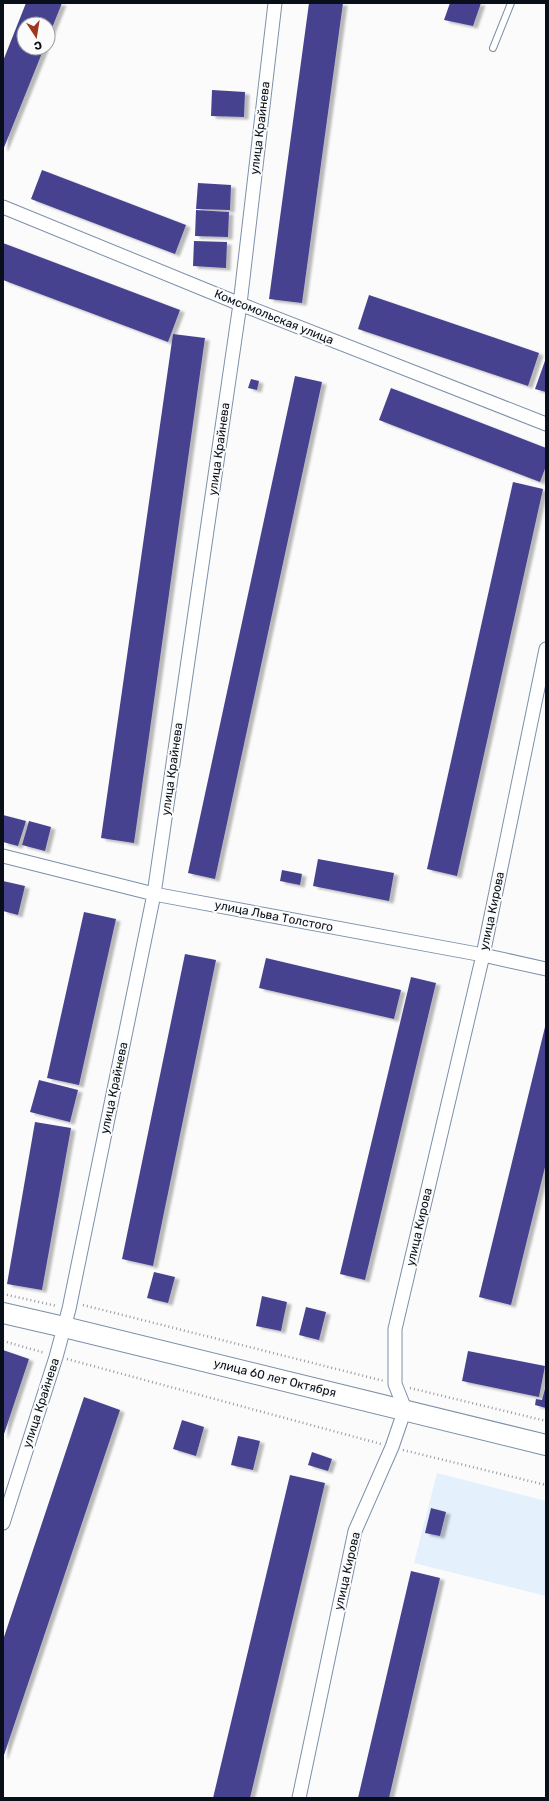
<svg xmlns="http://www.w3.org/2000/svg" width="549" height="1801" font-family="Rubik,sans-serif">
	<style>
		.built { fill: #e5f0fd }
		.building { fill: #47438f; filter: url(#shadow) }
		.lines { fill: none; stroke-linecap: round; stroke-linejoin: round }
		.service-casing { stroke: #7c90a9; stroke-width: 8 }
		.minor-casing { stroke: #7c90a9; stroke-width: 15 }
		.primary-casing { stroke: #7c90a9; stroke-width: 22 }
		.path { stroke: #989a9e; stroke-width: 2.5; stroke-dasharray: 1 3; stroke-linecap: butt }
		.service { stroke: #fff; stroke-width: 6 }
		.minor { stroke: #fff; stroke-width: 13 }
		.primary { stroke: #fff; stroke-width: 20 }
		.labels { text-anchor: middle; stroke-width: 4; stroke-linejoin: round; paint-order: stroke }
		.street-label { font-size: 12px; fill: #080f18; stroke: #fbfbfb }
	</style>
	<defs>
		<filter id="shadow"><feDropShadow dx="4.5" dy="2.5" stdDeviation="1" flood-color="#0004"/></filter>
	</defs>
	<rect width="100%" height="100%" fill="#fbfbfb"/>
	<path class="built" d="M 437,1473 L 546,1501 L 546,1596 L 414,1563 Z"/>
	<path class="building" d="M 26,3 L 62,3 L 48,38 L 48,24 L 24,24 L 24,48 L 44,48 L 3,150 L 3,61 Z
		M 309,3 L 343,3 L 302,303 L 269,299 Z
		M 450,3 L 481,3 L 473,26 L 444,20 Z
		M 212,90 L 245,92 L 244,117 L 211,116 Z
		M 42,170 L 186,225 L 175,254 L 31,199 Z
		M 198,183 L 231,185 L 230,210 L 196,209 Z
		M 196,210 L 229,212 L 228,237 L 195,236 Z
		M 194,241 L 227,242 L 226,268 L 193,266 Z
		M 3,243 L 180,310 L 168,342 L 3,280 Z
		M 369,295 L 539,353 L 528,386 L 358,329 Z
		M 173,334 L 205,338 L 134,843 L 101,838 Z
		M 546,358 L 546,392 L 535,389 Z
		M 295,376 L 322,382 L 215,879 L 188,873 Z
		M 251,379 L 259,381 L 257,390 L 248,388 Z
		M 391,388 L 546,448 L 546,466 L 540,482 L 379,420 Z
		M 513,482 L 543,489 L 457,876 L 427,869 Z
		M 3,815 L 26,821 L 18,846 L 3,842 Z
		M 29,821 L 51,827 L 45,851 L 22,845 Z
		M 318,859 L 394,873 L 389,901 L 313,886 Z
		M 282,870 L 302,874 L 300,885 L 280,881 Z
		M 3,881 L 25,886 L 18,915 L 3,911 Z
		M 84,912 L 116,919 L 79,1085 L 47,1078 Z
		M 185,954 L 216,960 L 153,1266 L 122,1259 Z
		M 266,958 L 401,990 L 394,1019 L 259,988 Z
		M 411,977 L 436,983 L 365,1280 L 340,1274 Z
		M 545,1027 L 546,1163 L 511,1305 L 479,1297 Z
		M 39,1080 L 78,1090 L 70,1122 L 30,1112 Z
		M 35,1122 L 71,1128 L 42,1290 L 7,1284 Z
		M 154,1272 L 175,1277 L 168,1303 L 147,1298 Z
		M 262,1296 L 287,1302 L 281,1331 L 256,1326 Z
		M 306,1307 L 326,1312 L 319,1340 L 299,1335 Z
		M 3,1350 L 29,1359 L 3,1437 Z
		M 468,1351 L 545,1366 L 539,1397 L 462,1381 Z
		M 546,1385 L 546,1408 L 535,1405 L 536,1399 L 542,1400 Z
		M 84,1397 L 120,1410 L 3,1758 L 3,1640 Z
		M 182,1420 L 204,1427 L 196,1456 L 173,1449 Z
		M 238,1436 L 260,1441 L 253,1470 L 231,1465 Z
		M 312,1452 L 332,1459 L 328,1471 L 308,1465 Z
		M 290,1475 L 325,1483 L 313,1534 L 250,1798 L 213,1798 Z
		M 431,1508 L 446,1512 L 440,1536 L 425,1533 Z
		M 411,1571 L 440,1578 L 389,1798 L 358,1798 Z"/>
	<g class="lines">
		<g class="service-casing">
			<path id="service" d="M 493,48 L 511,3"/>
		</g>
		<g class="minor-casing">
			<path id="minor" d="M 3,207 L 240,304 L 546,424
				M 3,856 L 154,894 L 483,955 L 546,969
				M 3,1523 L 56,1357 L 69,1309 L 154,894 L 240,304 L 275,3
				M 299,1798 L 355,1531 L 392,1447 L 405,1409 L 395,1384 L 395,1329 L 483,955 L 546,649"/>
		</g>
		<g class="primary-casing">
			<path id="primary" d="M 3,1313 L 64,1327 L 546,1445"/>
		</g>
		<path class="path" d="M 3,1294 L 57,1306
			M 83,1305 L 384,1381
			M 3,1341 L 45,1353
			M 67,1359 L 381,1444
			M 410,1388 L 546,1421
			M 403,1450 L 546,1485"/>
		<use href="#service" class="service"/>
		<use href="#minor" class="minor"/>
		<use href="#primary" class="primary"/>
	</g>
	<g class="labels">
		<g class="street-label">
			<text transform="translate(260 128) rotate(-83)" y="4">улица Крайнева</text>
			<text transform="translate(274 317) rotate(22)" y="4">Комсомольская улица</text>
			<text transform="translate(219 449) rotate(-82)" y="4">улица Крайнева</text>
			<text transform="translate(172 769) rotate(-82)" y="4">улица Крайнева</text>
			<text transform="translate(492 911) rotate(-78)" y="4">улица Кирова</text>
			<text transform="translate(274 916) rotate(11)" y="4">улица Льва Толстого</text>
			<text transform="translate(114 1088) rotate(-78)" y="4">улица Крайнева</text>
			<text transform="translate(419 1227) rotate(-77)" y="4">улица Кирова</text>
			<text transform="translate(275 1378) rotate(14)" y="4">улица 60 лет Октября</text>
			<text transform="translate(41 1403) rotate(-72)" y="4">улица Крайнева</text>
			<text transform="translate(347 1571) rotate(-77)" y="4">улица Кирова</text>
		</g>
	</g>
	<rect width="549" height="1801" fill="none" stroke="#080f18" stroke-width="8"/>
	<g transform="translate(36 36) rotate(168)"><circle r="19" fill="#fbfbfb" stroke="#9a9da0"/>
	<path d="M0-3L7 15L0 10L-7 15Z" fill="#9f361e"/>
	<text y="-6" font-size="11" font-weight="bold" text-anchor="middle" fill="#080f18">С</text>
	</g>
</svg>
